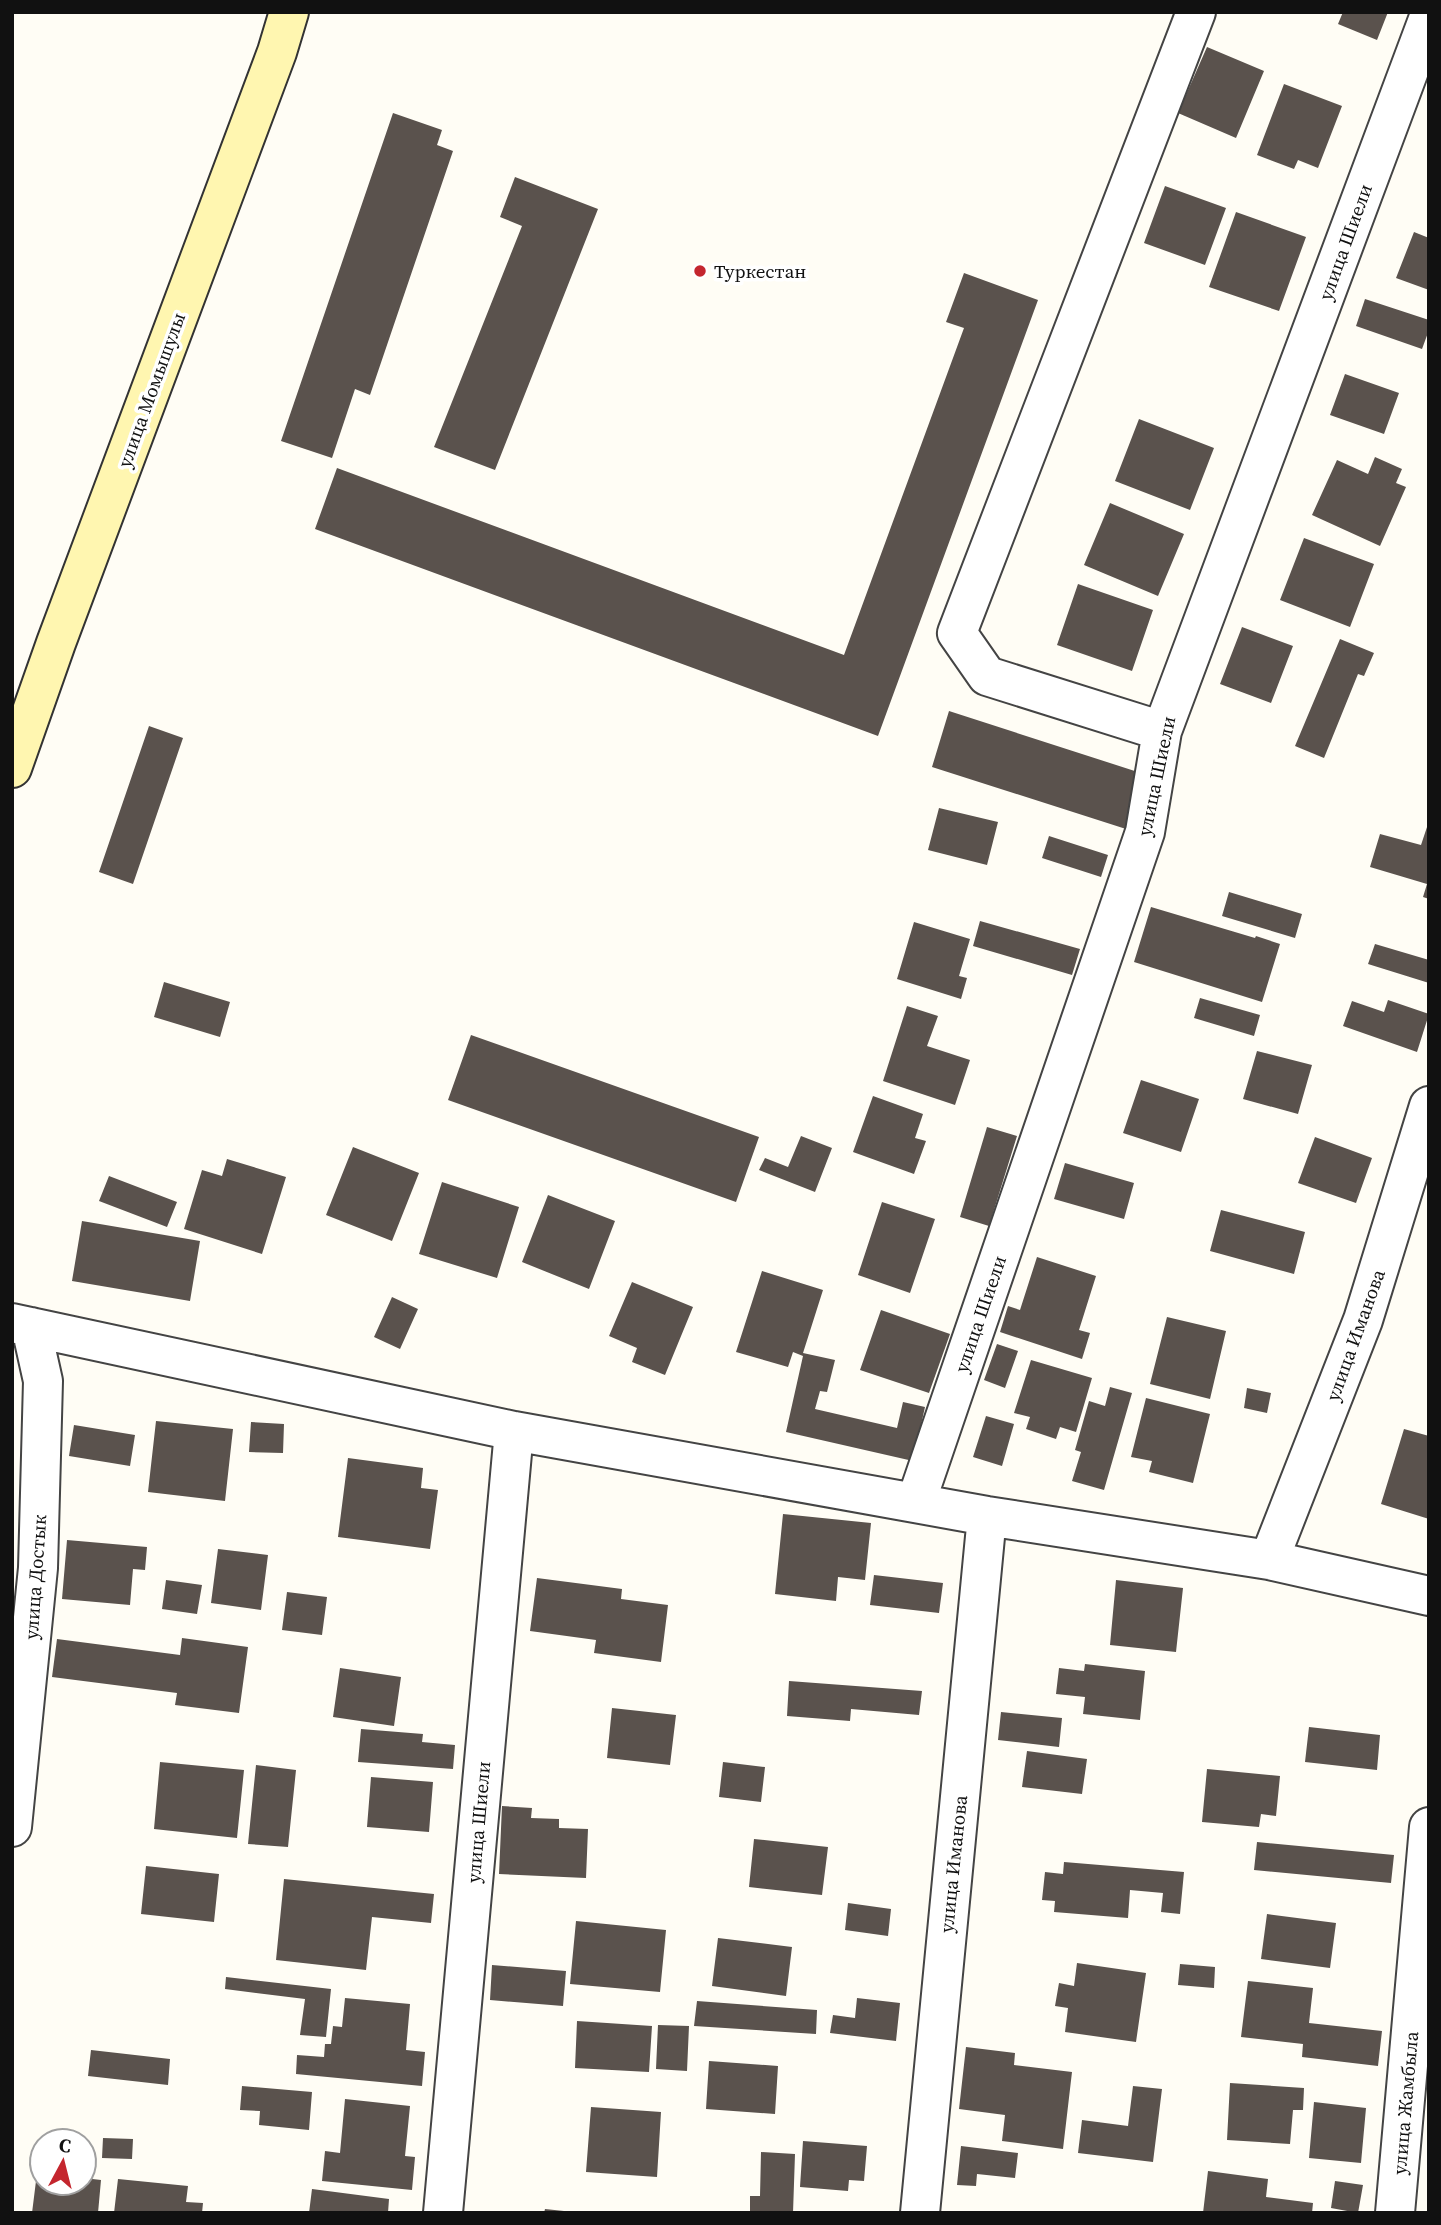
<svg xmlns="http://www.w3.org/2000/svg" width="1441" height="2225" font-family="'Source Serif 4',serif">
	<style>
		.building { fill: #5a524d }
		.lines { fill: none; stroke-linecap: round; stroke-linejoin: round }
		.street-casing { stroke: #444; stroke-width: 42 }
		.secondary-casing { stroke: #333; stroke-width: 42 }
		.street { stroke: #fff; stroke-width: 38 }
		.secondary { stroke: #fff6b0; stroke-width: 38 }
		.poi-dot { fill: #c4262e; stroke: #fff; stroke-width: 2.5 }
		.labels { text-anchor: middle; stroke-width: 7; stroke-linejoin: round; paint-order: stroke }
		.street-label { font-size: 19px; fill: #111; stroke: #fff }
		.poi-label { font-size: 19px; fill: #111; stroke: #fff; text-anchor: start }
	</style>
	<rect width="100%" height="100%" fill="#fffdf5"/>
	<path class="building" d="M 1343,12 L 1388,12 L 1377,40 L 1338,24 Z
		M 1207,47 L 1264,71 L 1236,138 L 1178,113 Z
		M 1284,84 L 1342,106 L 1318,168 L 1298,160 L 1294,169 L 1257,155 Z
		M 393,113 L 442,130 L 437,145 L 453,151 L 370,395 L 355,389 L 332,458 L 281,441 Z
		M 515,177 L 598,209 L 495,470 L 434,447 L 522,226 L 500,217 Z
		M 1165,186 L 1226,208 L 1205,265 L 1144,243 Z
		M 1236,212 L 1306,237 L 1279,311 L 1209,287 Z
		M 1414,232 L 1429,238 L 1429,290 L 1396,278 Z
		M 964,273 L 1038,300 L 878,736 L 315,529 L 337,468 L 844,655 L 964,328 L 946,322 Z
		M 1365,299 L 1429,320 L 1429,330 L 1422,349 L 1356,326 Z
		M 1345,374 L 1399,393 L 1384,434 L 1330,415 Z
		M 1139,419 L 1214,448 L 1190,510 L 1115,481 Z
		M 1375,457 L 1402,469 L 1396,483 L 1406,487 L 1380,546 L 1312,515 L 1337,460 L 1368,474 Z
		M 1110,503 L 1184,534 L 1158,596 L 1084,565 Z
		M 1304,538 L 1374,564 L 1350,627 L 1280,600 Z
		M 1078,584 L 1153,610 L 1132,671 L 1057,645 Z
		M 1242,627 L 1293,646 L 1271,703 L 1220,684 Z
		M 1340,639 L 1374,653 L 1364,676 L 1358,674 L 1324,758 L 1295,746 Z
		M 949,711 L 1144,774 L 1126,829 L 932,767 Z
		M 149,726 L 183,738 L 133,884 L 99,872 Z
		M 939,808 L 998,822 L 987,865 L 928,850 Z
		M 1429,821 L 1429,899 L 1423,897 L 1427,884 L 1370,867 L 1380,834 L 1421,845 Z
		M 1049,836 L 1108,855 L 1101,877 L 1042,858 Z
		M 1229,892 L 1302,914 L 1295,938 L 1222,916 Z
		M 1151,907 L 1255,938 L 1256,936 L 1280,944 L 1262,1002 L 1134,962 Z
		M 980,921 L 1080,949 L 1072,975 L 973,946 Z
		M 914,922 L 970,939 L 959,976 L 967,978 L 961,999 L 897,979 Z
		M 1375,944 L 1429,960 L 1429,983 L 1368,964 Z
		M 164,982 L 230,1002 L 220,1037 L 154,1017 Z
		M 1200,998 L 1260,1015 L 1254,1036 L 1194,1018 Z
		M 1388,1000 L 1429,1014 L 1417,1052 L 1343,1026 L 1352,1001 L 1384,1012 Z
		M 907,1006 L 938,1016 L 927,1046 L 970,1060 L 955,1105 L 883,1081 Z
		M 471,1035 L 759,1137 L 736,1202 L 448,1100 Z
		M 1257,1051 L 1312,1065 L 1298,1114 L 1243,1099 Z
		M 1141,1080 L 1199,1099 L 1181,1152 L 1123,1133 Z
		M 873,1096 L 923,1114 L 915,1138 L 926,1141 L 914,1174 L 853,1152 Z
		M 987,1127 L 1017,1136 L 989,1226 L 960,1217 Z
		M 801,1136 L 832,1148 L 815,1192 L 759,1170 L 765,1158 L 788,1167 Z
		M 1315,1137 L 1372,1158 L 1356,1203 L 1298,1183 Z
		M 353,1147 L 419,1173 L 392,1241 L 326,1215 Z
		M 227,1159 L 286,1177 L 262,1254 L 184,1229 L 202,1170 L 222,1176 Z
		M 1065,1163 L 1134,1183 L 1124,1219 L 1054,1199 Z
		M 109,1176 L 177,1202 L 167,1227 L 99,1201 Z
		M 442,1182 L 519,1207 L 497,1278 L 419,1254 Z
		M 548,1195 L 615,1221 L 589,1289 L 522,1262 Z
		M 882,1202 L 935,1219 L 910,1293 L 858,1275 Z
		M 1221,1210 L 1305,1232 L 1294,1274 L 1210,1251 Z
		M 82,1221 L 200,1241 L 190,1301 L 72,1281 Z
		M 1037,1257 L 1096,1276 L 1079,1330 L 1090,1333 L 1082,1359 L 1000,1332 L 1008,1306 L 1020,1310 Z
		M 762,1271 L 823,1290 L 803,1353 L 835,1360 L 827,1392 L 820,1391 L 815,1409 L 897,1428 L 903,1402 L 925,1407 L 913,1461 L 786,1432 L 803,1356 L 793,1352 L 788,1367 L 736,1352 Z
		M 632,1282 L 693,1307 L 665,1375 L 632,1362 L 637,1348 L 609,1336 Z
		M 392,1297 L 418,1309 L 400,1349 L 374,1337 Z
		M 881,1310 L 950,1334 L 929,1393 L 860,1370 Z
		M 1167,1317 L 1226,1331 L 1210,1399 L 1150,1384 Z
		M 997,1344 L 1018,1351 L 1005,1388 L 984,1380 Z
		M 1031,1360 L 1092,1378 L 1076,1432 L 1060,1427 L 1056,1439 L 1026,1429 L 1030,1417 L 1014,1413 Z
		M 1110,1387 L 1132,1393 L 1104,1490 L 1072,1481 L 1081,1452 L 1075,1450 L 1089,1401 L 1105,1406 Z
		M 1247,1388 L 1271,1393 L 1267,1413 L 1244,1408 Z
		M 1146,1398 L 1210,1414 L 1193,1483 L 1149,1472 L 1152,1461 L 1131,1457 Z
		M 986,1416 L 1014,1424 L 1002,1466 L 973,1457 Z
		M 156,1421 L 233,1429 L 225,1501 L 148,1492 Z
		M 251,1422 L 284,1424 L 283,1453 L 249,1452 Z
		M 74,1425 L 135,1435 L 130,1466 L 69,1456 Z
		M 1404,1429 L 1429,1436 L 1429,1519 L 1381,1504 Z
		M 348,1458 L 423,1468 L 421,1488 L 438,1490 L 430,1549 L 338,1537 Z
		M 783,1514 L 871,1523 L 865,1580 L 838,1577 L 836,1601 L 775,1594 Z
		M 67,1540 L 147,1547 L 145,1570 L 133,1569 L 130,1605 L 62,1599 Z
		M 218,1549 L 268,1555 L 261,1610 L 211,1603 Z
		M 874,1575 L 943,1583 L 939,1613 L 870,1605 Z
		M 537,1578 L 622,1589 L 621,1599 L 668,1605 L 661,1662 L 594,1653 L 596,1640 L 530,1631 Z
		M 166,1580 L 202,1585 L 197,1614 L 162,1609 Z
		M 1116,1580 L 1183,1588 L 1176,1652 L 1110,1645 Z
		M 287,1592 L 327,1597 L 322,1635 L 282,1630 Z
		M 182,1638 L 248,1647 L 239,1713 L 175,1705 L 177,1693 L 52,1677 L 57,1639 L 180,1655 Z
		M 1085,1664 L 1145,1671 L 1140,1720 L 1083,1714 L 1085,1697 L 1056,1694 L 1059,1668 L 1084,1671 Z
		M 340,1668 L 401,1677 L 394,1726 L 333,1717 Z
		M 789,1681 L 922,1691 L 919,1715 L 851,1709 L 850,1721 L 787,1716 Z
		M 612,1708 L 676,1715 L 670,1765 L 607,1758 Z
		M 1001,1712 L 1062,1718 L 1059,1747 L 998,1740 Z
		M 1309,1727 L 1380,1735 L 1377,1770 L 1305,1762 Z
		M 361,1729 L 423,1734 L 422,1742 L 455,1745 L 453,1769 L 358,1762 Z
		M 1027,1751 L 1087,1759 L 1082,1794 L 1022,1787 Z
		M 160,1762 L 244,1770 L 237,1838 L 154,1829 Z
		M 723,1762 L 765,1767 L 761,1802 L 719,1797 Z
		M 256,1765 L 296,1770 L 288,1847 L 248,1844 Z
		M 1207,1769 L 1280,1776 L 1276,1816 L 1261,1814 L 1259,1827 L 1202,1822 Z
		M 371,1777 L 433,1782 L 429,1832 L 367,1827 Z
		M 502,1806 L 532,1808 L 531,1818 L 559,1819 L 559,1828 L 588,1829 L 586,1878 L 499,1874 Z
		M 754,1839 L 828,1847 L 822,1895 L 749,1887 Z
		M 1257,1842 L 1394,1855 L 1391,1883 L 1254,1870 Z
		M 1064,1862 L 1184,1872 L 1180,1914 L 1161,1912 L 1163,1893 L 1130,1890 L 1128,1918 L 1054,1912 L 1055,1901 L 1042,1900 L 1045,1872 L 1063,1874 Z
		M 146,1866 L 219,1874 L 214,1922 L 141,1914 Z
		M 284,1879 L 434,1894 L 431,1923 L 372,1917 L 366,1970 L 276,1960 Z
		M 848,1903 L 891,1909 L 888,1936 L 845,1930 Z
		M 1267,1914 L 1336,1923 L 1330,1968 L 1261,1959 Z
		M 576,1921 L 666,1930 L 660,1992 L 570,1984 Z
		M 718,1938 L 792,1947 L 786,1996 L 712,1986 Z
		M 1077,1963 L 1146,1973 L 1136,2042 L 1065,2032 L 1068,2008 L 1055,2006 L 1059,1983 L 1074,1986 Z
		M 1180,1964 L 1215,1967 L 1214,1988 L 1178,1985 Z
		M 492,1965 L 566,1971 L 563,2006 L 490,2000 Z
		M 226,1977 L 331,1989 L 326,2037 L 300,2035 L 305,1999 L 225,1989 Z
		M 1248,1981 L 1313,1988 L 1309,2023 L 1382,2031 L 1378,2066 L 1302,2057 L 1303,2044 L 1241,2037 Z
		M 345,1998 L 410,2004 L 406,2050 L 425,2052 L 422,2086 L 296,2074 L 297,2055 L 324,2057 L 325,2044 L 331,2044 L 333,2026 L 342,2027 Z
		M 857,1998 L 900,2003 L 896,2041 L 830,2033 L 833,2015 L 855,2018 Z
		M 697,2001 L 817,2010 L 816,2034 L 694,2026 Z
		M 577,2021 L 652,2026 L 649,2072 L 575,2068 Z
		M 658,2025 L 689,2026 L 687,2071 L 656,2069 Z
		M 966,2047 L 1015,2053 L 1014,2065 L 1072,2072 L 1063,2149 L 1002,2141 L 1005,2115 L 959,2109 Z
		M 91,2050 L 170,2059 L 168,2085 L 88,2076 Z
		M 709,2061 L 778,2066 L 775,2114 L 706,2109 Z
		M 1230,2083 L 1304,2088 L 1303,2110 L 1293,2110 L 1290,2144 L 1227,2140 Z
		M 242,2086 L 312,2092 L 309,2130 L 259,2125 L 260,2111 L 240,2110 Z
		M 1133,2086 L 1162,2089 L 1153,2162 L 1078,2153 L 1082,2120 L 1128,2126 Z
		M 345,2099 L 410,2106 L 405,2156 L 415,2157 L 412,2190 L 322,2181 L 325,2151 L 340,2153 Z
		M 1314,2102 L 1366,2108 L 1361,2163 L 1309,2158 Z
		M 591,2107 L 661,2112 L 657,2177 L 586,2172 Z
		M 103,2138 L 133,2139 L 132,2159 L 102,2158 Z
		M 803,2141 L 867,2146 L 864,2181 L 849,2180 L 848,2191 L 800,2187 Z
		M 961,2146 L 1018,2153 L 1015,2178 L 977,2174 L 976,2186 L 957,2185 Z
		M 761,2152 L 795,2154 L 793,2213 L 750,2213 L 750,2196 L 760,2196 Z
		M 1208,2171 L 1268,2179 L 1266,2197 L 1313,2203 L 1312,2213 L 1203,2213 Z
		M 37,2173 L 42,2174 L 42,2183 L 84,2183 L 84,2178 L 101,2180 L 98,2213 L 32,2213 Z
		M 118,2179 L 188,2186 L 186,2202 L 203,2203 L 202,2213 L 114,2213 Z
		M 1335,2181 L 1363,2185 L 1358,2213 L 1331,2208 Z
		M 312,2189 L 389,2199 L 388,2213 L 309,2213 Z
		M 545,2209 L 564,2211 L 564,2213 L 544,2213 Z"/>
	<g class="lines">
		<g class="street-casing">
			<path id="street" d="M 1162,731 L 987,676 L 957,633 L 1196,12
				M 12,1323 L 514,1431 L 987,1516 L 1269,1560 L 1429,1596
				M 916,1502 L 1145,832 L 1162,731 L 1429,17
				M 1269,1560 L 1363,1320 L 1429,1106
				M 12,1827 L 38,1568 L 43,1381 L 31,1327
				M 443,2213 L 514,1431
				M 920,2213 L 987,1516
				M 1395,2213 L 1429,1827"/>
		</g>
		<g class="secondary-casing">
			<path id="secondary" d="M 12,768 L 56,643 L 277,52 L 289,12"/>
		</g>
		<use href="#street" class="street"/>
		<use href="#secondary" class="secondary"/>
	</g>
	<circle class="poi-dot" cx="700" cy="271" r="7"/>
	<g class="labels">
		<g class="street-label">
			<text transform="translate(1345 242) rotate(-70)" y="7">улица Шиели</text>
			<text transform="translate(151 390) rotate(-70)" y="7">улица Момышулы</text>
			<text transform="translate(1156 776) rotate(-78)" y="7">улица Шиели</text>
			<text transform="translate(980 1314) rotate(-71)" y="7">улица Шиели</text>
			<text transform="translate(1355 1335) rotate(-70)" y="7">улица Иманова</text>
			<text transform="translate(35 1577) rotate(-86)" y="7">улица Достык</text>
			<text transform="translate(478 1822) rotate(-85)" y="7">улица Шиели</text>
			<text transform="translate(953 1864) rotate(-84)" y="7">улица Иманова</text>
			<text transform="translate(1405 2103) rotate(-85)" y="7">улица Жамбыла</text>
		</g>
		<g class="poi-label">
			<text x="714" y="278">Туркестан</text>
		</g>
	</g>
	<rect width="1441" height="2225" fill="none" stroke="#111111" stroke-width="28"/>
	<g transform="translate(63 2162) rotate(7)"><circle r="33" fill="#ffffff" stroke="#a0a0a0" stroke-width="2"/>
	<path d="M0-5L12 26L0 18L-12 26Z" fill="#c4262e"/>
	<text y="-10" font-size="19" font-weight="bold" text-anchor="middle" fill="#111111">С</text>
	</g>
</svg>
